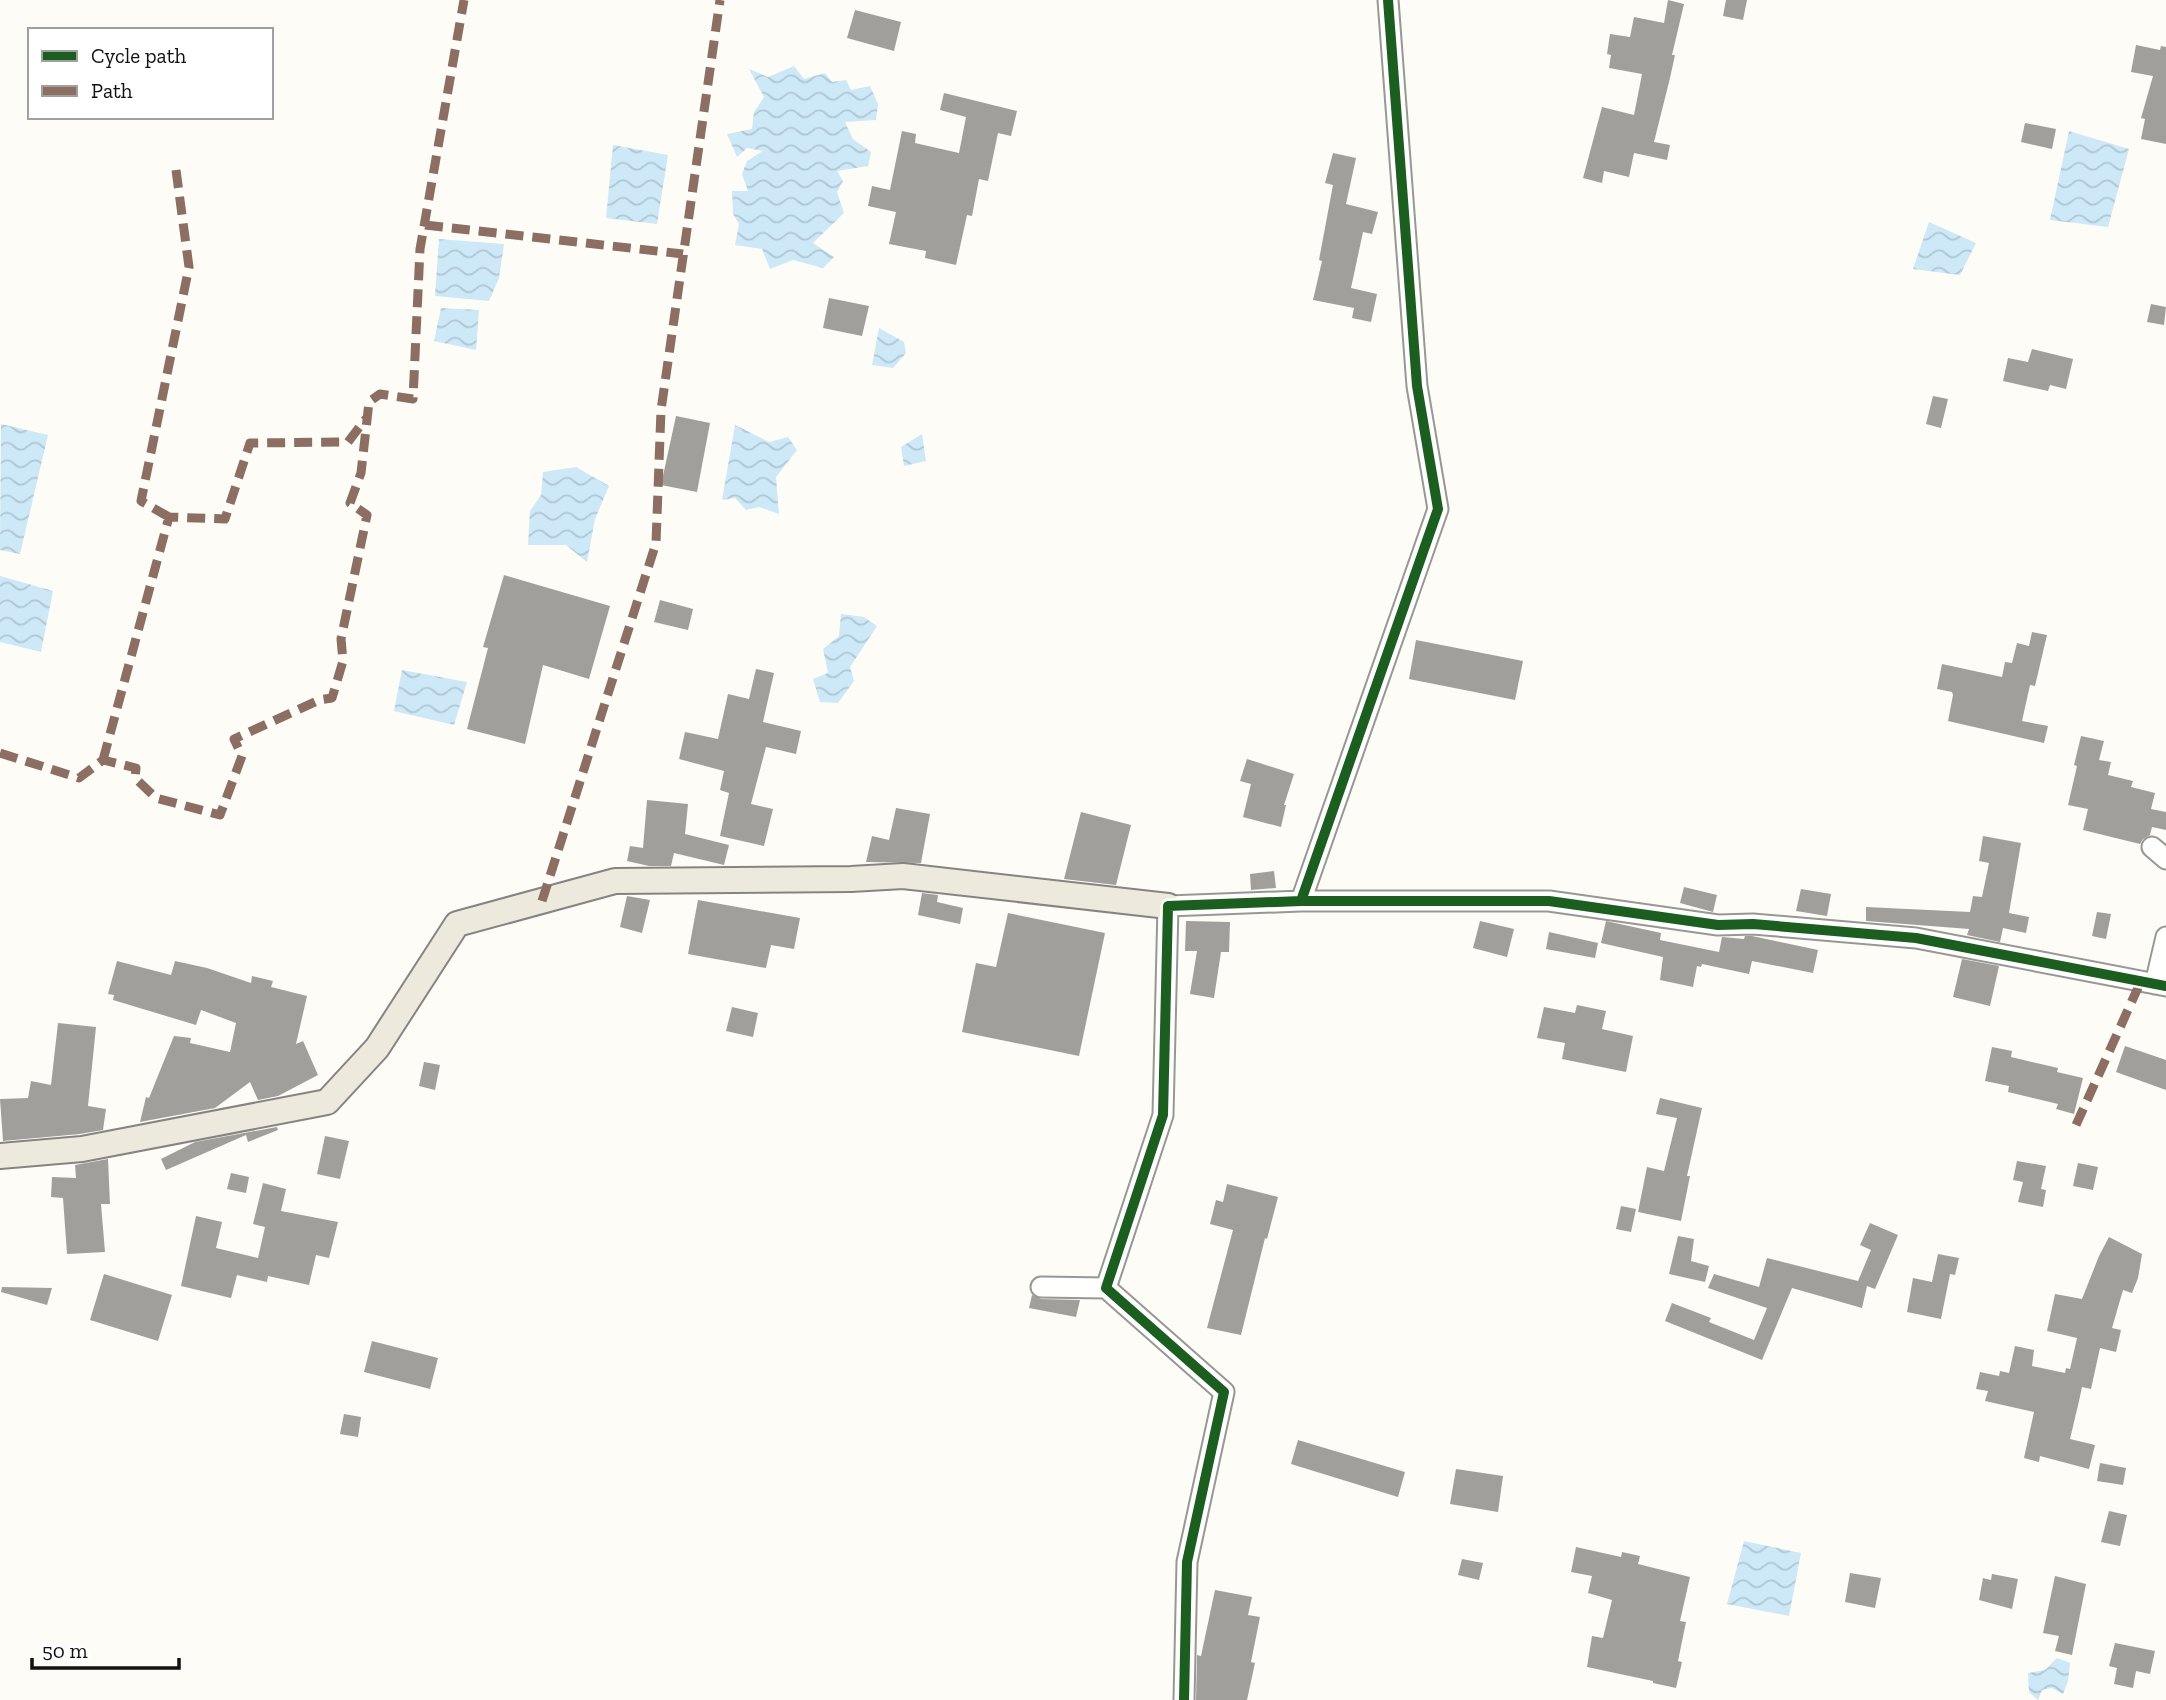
<svg xmlns="http://www.w3.org/2000/svg" width="2166" height="1700" font-family="'Zilla Slab',serif">
	<style>
		.water { fill: url(#water-waves) }
		.building { fill: #a19f9c }
		.lines { fill: none; stroke-linecap: round; stroke-linejoin: round }
		.minor-casing { stroke: #979795; stroke-width: 23 }
		.major-casing { stroke: #858482; stroke-width: 28 }
		.minor { stroke: #fffffe; stroke-width: 19 }
		.major { stroke: #ede9dc; stroke-width: 24 }
		.quiet { stroke: #8d6e63; stroke-width: 9; stroke-dasharray: 18 9; stroke-linecap: butt }
		.cycleway-casing { stroke: #fff; stroke-width: 15 }
		.cycleway { stroke: #1b5e20; stroke-width: 10 }
	</style>
	<defs>
		<pattern id="water-waves" width="16" height="10" patternUnits="userSpaceOnUse" patternTransform="scale(1.75)"><rect width="16" height="10" fill="#cde8f7"/><path d="M0 5q4-4 8 0t8 0" fill="none" stroke="#afc6d3"/></pattern>
	</defs>
	<rect width="100%" height="100%" fill="#fdfcf7"/>
	<path class="water" d="M 794,66 L 804,79 L 825,73 L 832,82 L 846,80 L 851,90 L 870,86 L 878,104 L 876,120 L 845,122 L 853,139 L 871,152 L 868,166 L 837,171 L 843,181 L 837,192 L 844,213 L 813,243 L 834,257 L 823,268 L 793,260 L 770,269 L 762,249 L 735,245 L 739,224 L 733,214 L 732,191 L 748,191 L 742,174 L 747,161 L 763,151 L 747,148 L 737,157 L 727,134 L 752,129 L 754,112 L 764,97 L 749,69 L 768,77 Z
		M 2069,131 L 2129,149 L 2108,227 L 2050,220 Z
		M 613,145 L 668,155 L 657,224 L 606,218 Z
		M 1929,222 L 1976,243 L 1960,275 L 1913,269 Z
		M 439,239 L 504,244 L 499,278 L 489,301 L 435,296 Z
		M 441,308 L 479,310 L 476,350 L 434,341 Z
		M 879,328 L 904,342 L 906,353 L 893,368 L 872,365 Z
		M 1,424 L 48,435 L 20,554 L 0,550 Z
		M 735,425 L 769,442 L 788,437 L 797,450 L 776,477 L 779,514 L 759,507 L 746,510 L 735,498 L 722,500 Z
		M 922,434 L 926,461 L 904,466 L 901,447 Z
		M 576,467 L 609,486 L 595,519 L 587,562 L 566,545 L 528,545 L 530,511 L 541,495 L 543,472 Z
		M 0,576 L 53,591 L 41,652 L 0,642 Z
		M 841,614 L 864,617 L 877,626 L 850,667 L 854,681 L 838,703 L 820,702 L 813,679 L 828,673 L 823,649 L 839,636 Z
		M 402,670 L 467,682 L 454,725 L 394,711 Z
		M 1744,1541 L 1801,1553 L 1789,1616 L 1727,1604 Z
		M 2057,1658 L 2070,1663 L 2068,1681 L 2063,1694 L 2052,1688 L 2042,1690 L 2038,1700 L 2029,1692 L 2028,1673 L 2045,1670 Z"/>
	<path class="building" d="M 1668,0 L 1684,4 L 1672,55 L 1675,55 L 1670,78 L 1654,142 L 1670,145 L 1667,160 L 1634,153 L 1629,177 L 1604,171 L 1602,183 L 1583,178 L 1602,107 L 1634,115 L 1642,74 L 1609,68 L 1611,55 L 1607,54 L 1610,34 L 1630,37 L 1634,17 L 1664,23 Z
		M 1726,0 L 1747,0 L 1743,20 L 1723,16 Z
		M 855,10 L 901,22 L 894,51 L 847,38 Z
		M 2136,45 L 2160,50 L 2161,46 L 2166,47 L 2166,144 L 2141,139 L 2145,119 L 2141,118 L 2153,76 L 2131,72 Z
		M 944,93 L 1017,111 L 1011,136 L 998,133 L 988,181 L 979,179 L 972,216 L 967,215 L 956,265 L 925,258 L 926,251 L 889,244 L 896,212 L 868,206 L 872,186 L 890,190 L 902,131 L 916,134 L 915,143 L 959,153 L 966,117 L 940,110 Z
		M 2025,123 L 2056,129 L 2052,149 L 2021,142 Z
		M 1333,153 L 1356,158 L 1346,204 L 1378,212 L 1372,234 L 1363,232 L 1351,288 L 1377,294 L 1371,322 L 1352,318 L 1354,308 L 1313,300 L 1322,261 L 1319,260 L 1333,185 L 1325,183 Z
		M 829,298 L 869,306 L 862,336 L 823,328 Z
		M 2151,304 L 2166,307 L 2164,325 L 2147,322 Z
		M 2032,349 L 2073,359 L 2066,389 L 2050,385 L 2048,391 L 2003,381 L 2008,358 L 2028,362 Z
		M 1933,396 L 1948,399 L 1941,428 L 1926,424 Z
		M 676,416 L 710,423 L 697,492 L 661,485 Z
		M 504,575 L 610,606 L 589,679 L 543,665 L 525,744 L 467,729 L 488,648 L 483,647 Z
		M 660,600 L 693,609 L 688,630 L 654,622 Z
		M 2032,632 L 2047,635 L 2035,686 L 2030,685 L 2022,721 L 2048,726 L 2044,743 L 1948,721 L 1953,695 L 1952,692 L 1937,689 L 1942,664 L 2002,677 L 2005,662 L 2012,663 L 2017,643 L 2029,646 Z
		M 1416,640 L 1523,661 L 1515,700 L 1409,679 Z
		M 756,669 L 774,673 L 763,722 L 801,731 L 796,754 L 766,747 L 751,804 L 773,809 L 764,846 L 720,836 L 729,793 L 720,790 L 724,771 L 679,759 L 685,732 L 718,739 L 728,694 L 749,699 Z
		M 2081,736 L 2104,741 L 2099,760 L 2111,762 L 2108,775 L 2133,781 L 2131,787 L 2155,793 L 2151,809 L 2166,812 L 2166,830 L 2152,827 L 2150,835 L 2143,839 L 2140,844 L 2083,830 L 2088,809 L 2068,805 L 2077,766 L 2074,765 Z
		M 1247,759 L 1294,774 L 1284,805 L 1286,805 L 1281,827 L 1243,817 L 1251,784 L 1240,781 Z
		M 647,800 L 688,804 L 685,834 L 729,845 L 724,865 L 674,853 L 671,866 L 649,866 L 627,861 L 630,846 L 643,848 Z
		M 896,808 L 930,814 L 921,863 L 866,862 L 872,836 L 889,840 Z
		M 1081,812 L 1131,825 L 1116,885 L 1064,879 Z
		M 1983,836 L 2021,843 L 2009,913 L 2029,917 L 2026,933 L 2003,928 L 2000,942 L 1967,935 L 1969,929 L 1866,921 L 1866,907 L 1970,912 L 1973,896 L 1982,897 L 1989,863 L 1979,861 Z
		M 1274,871 L 1276,888 L 1251,890 L 1250,874 Z
		M 1684,887 L 1717,895 L 1713,912 L 1680,903 Z
		M 1801,889 L 1831,894 L 1827,916 L 1796,911 Z
		M 922,893 L 938,895 L 937,902 L 963,908 L 960,924 L 918,915 Z
		M 627,896 L 650,900 L 642,933 L 620,927 Z
		M 698,900 L 800,918 L 794,949 L 771,945 L 766,968 L 688,954 Z
		M 2097,912 L 2111,914 L 2106,939 L 2092,936 Z
		M 1008,913 L 1105,933 L 1079,1056 L 962,1032 L 976,963 L 996,967 Z
		M 1186,921 L 1230,922 L 1229,952 L 1221,952 L 1214,998 L 1190,994 L 1197,951 L 1185,951 Z
		M 1480,921 L 1514,929 L 1507,957 L 1473,948 Z
		M 1606,921 L 1661,933 L 1660,940 L 1719,952 L 1722,937 L 1744,939 L 1745,936 L 1752,936 L 1818,950 L 1813,973 L 1752,961 L 1749,974 L 1702,964 L 1701,967 L 1697,966 L 1693,987 L 1660,980 L 1663,957 L 1601,943 Z
		M 1549,932 L 1598,943 L 1595,958 L 1546,949 Z
		M 1962,959 L 1999,966 L 1990,1006 L 1953,997 Z
		M 117,961 L 171,975 L 175,961 L 207,968 L 251,983 L 252,976 L 273,981 L 271,987 L 307,996 L 296,1044 L 303,1041 L 318,1075 L 278,1096 L 258,1100 L 250,1082 L 215,1108 L 140,1122 L 146,1097 L 149,1098 L 174,1036 L 191,1038 L 190,1043 L 230,1052 L 236,1023 L 201,1010 L 196,1025 L 113,1000 L 114,995 L 108,994 Z
		M 1577,1005 L 1606,1011 L 1602,1029 L 1633,1036 L 1626,1072 L 1562,1059 L 1565,1043 L 1537,1038 L 1544,1007 L 1575,1013 Z
		M 732,1007 L 758,1013 L 753,1037 L 726,1031 Z
		M 58,1023 L 96,1027 L 88,1106 L 106,1109 L 103,1130 L 80,1134 L 3,1141 L 0,1099 L 28,1098 L 31,1081 L 51,1085 Z
		M 2125,1046 L 2166,1060 L 2166,1090 L 2116,1072 Z
		M 1992,1047 L 2012,1051 L 2011,1057 L 2058,1068 L 2057,1072 L 2083,1078 L 2074,1114 L 2056,1109 L 2058,1104 L 2008,1092 L 2009,1086 L 1985,1081 Z
		M 424,1062 L 440,1065 L 435,1090 L 419,1086 Z
		M 1660,1098 L 1702,1108 L 1687,1176 L 1690,1176 L 1681,1221 L 1638,1212 L 1647,1167 L 1664,1171 L 1677,1118 L 1656,1114 Z
		M 277,1127 L 278,1130 L 248,1142 L 246,1135 L 166,1170 L 161,1159 L 195,1142 Z
		M 325,1136 L 349,1141 L 340,1179 L 317,1174 Z
		M 108,1159 L 110,1204 L 101,1204 L 105,1252 L 67,1254 L 63,1198 L 51,1197 L 52,1177 L 76,1178 L 75,1165 Z
		M 2017,1161 L 2046,1166 L 2041,1189 L 2046,1190 L 2043,1207 L 2018,1202 L 2023,1182 L 2013,1180 Z
		M 2078,1163 L 2098,1167 L 2093,1190 L 2073,1186 Z
		M 231,1173 L 249,1177 L 246,1193 L 227,1189 Z
		M 263,1183 L 286,1189 L 281,1211 L 338,1222 L 329,1258 L 316,1255 L 309,1285 L 268,1276 L 267,1282 L 237,1275 L 231,1298 L 181,1286 L 196,1216 L 222,1222 L 216,1248 L 258,1258 L 265,1227 L 253,1224 Z
		M 1227,1184 L 1278,1197 L 1267,1239 L 1265,1238 L 1241,1335 L 1207,1328 L 1233,1230 L 1210,1224 L 1216,1200 L 1223,1202 Z
		M 1621,1206 L 1636,1209 L 1631,1232 L 1616,1229 Z
		M 1870,1223 L 1898,1235 L 1875,1289 L 1867,1286 L 1862,1308 L 1792,1288 L 1762,1360 L 1665,1321 L 1672,1303 L 1711,1318 L 1709,1322 L 1754,1340 L 1767,1308 L 1708,1288 L 1714,1274 L 1759,1287 L 1767,1258 L 1858,1281 L 1871,1250 L 1860,1245 Z
		M 1678,1236 L 1694,1239 L 1691,1261 L 1709,1266 L 1705,1282 L 1669,1274 Z
		M 2109,1237 L 2142,1254 L 2138,1278 L 2132,1293 L 2123,1290 L 2112,1328 L 2121,1330 L 2116,1352 L 2100,1348 L 2091,1389 L 2082,1387 L 2079,1401 L 2070,1439 L 2095,1445 L 2089,1469 L 2040,1456 L 2039,1462 L 2024,1458 L 2034,1412 L 1985,1401 L 1988,1391 L 1976,1389 L 1980,1372 L 1999,1376 L 2000,1371 L 2009,1373 L 2015,1346 L 2034,1350 L 2032,1366 L 2065,1373 L 2066,1368 L 2070,1369 L 2077,1338 L 2047,1331 L 2055,1294 L 2082,1299 L 2099,1256 Z
		M 1938,1254 L 1959,1258 L 1955,1275 L 1950,1274 L 1941,1319 L 1907,1312 L 1913,1278 L 1932,1282 Z
		M 104,1274 L 172,1295 L 158,1341 L 90,1320 Z
		M 2,1287 L 52,1288 L 47,1305 L 1,1292 Z
		M 1032,1295 L 1041,1299 L 1080,1300 L 1076,1317 L 1029,1308 Z
		M 372,1341 L 438,1358 L 430,1389 L 364,1372 Z
		M 344,1414 L 361,1417 L 358,1437 L 340,1434 Z
		M 1298,1440 L 1405,1472 L 1398,1497 L 1291,1464 Z
		M 2100,1463 L 2126,1468 L 2123,1485 L 2097,1481 Z
		M 1456,1469 L 1503,1476 L 1498,1512 L 1450,1504 Z
		M 2109,1511 L 2127,1515 L 2120,1546 L 2101,1542 Z
		M 1576,1547 L 1621,1557 L 1622,1552 L 1640,1556 L 1638,1564 L 1690,1577 L 1680,1621 L 1686,1622 L 1678,1661 L 1682,1662 L 1676,1688 L 1653,1683 L 1653,1681 L 1587,1667 L 1592,1636 L 1603,1638 L 1612,1600 L 1588,1593 L 1592,1576 L 1571,1572 Z
		M 1462,1559 L 1483,1563 L 1479,1580 L 1458,1575 Z
		M 1850,1573 L 1881,1578 L 1875,1608 L 1845,1602 Z
		M 1992,1574 L 2018,1579 L 2012,1609 L 1979,1600 L 1983,1578 L 1991,1580 Z
		M 2055,1576 L 2086,1584 L 2072,1655 L 2055,1651 L 2059,1636 L 2043,1633 Z
		M 1215,1590 L 1252,1597 L 1248,1615 L 1260,1617 L 1251,1662 L 1255,1663 L 1247,1700 L 1196,1700 L 1197,1655 L 1201,1656 Z
		M 2115,1643 L 2155,1651 L 2150,1674 L 2136,1671 L 2133,1688 L 2114,1684 L 2117,1668 L 2109,1666 Z"/>
	<g class="lines">
		<g class="minor-casing">
			<path id="minor" d="M 2152,847 L 2166,859
				M 1301,901 L 1549,901 L 1718,925 L 1753,924 L 1916,938 L 2166,986
				M 2155,984 L 2166,937
				M 1041,1287 L 1106,1288
				M 1184,1700 L 1187,1562 L 1224,1392 L 1106,1288 L 1163,1115 L 1168,906 L 1301,901 L 1438,509 L 1417,386 L 1388,0"/>
		</g>
		<g class="major-casing">
			<path id="major" d="M 0,1156 L 82,1149 L 327,1102 L 377,1048 L 457,924 L 615,881 L 851,879 L 903,876 L 1168,906"/>
		</g>
		<use href="#minor" class="minor"/>
		<use href="#major" class="major"/>
		<path class="quiet" d="M 425,225 L 683,254
			M 169,517 L 141,501 L 189,267 L 176,170
			M 0,753 L 79,778 L 103,760 L 136,768 L 135,778 L 156,798 L 220,815 L 242,756 L 234,739 L 319,700 L 332,698 L 343,661 L 341,639 L 367,515 L 350,503 L 361,473 L 369,402 L 380,394 L 413,399 L 420,249 L 464,0
			M 103,760 L 169,517 L 225,519 L 250,443 L 348,442 L 368,416
			M 542,901 L 656,543 L 661,410 L 720,0
			M 2076,1125 L 2141,981"/>
		<g class="cycleway-casing">
			<path id="cycleway" d="M 1301,901 L 1549,901 L 1718,925 L 1753,924 L 1916,938 L 2166,986
				M 1184,1700 L 1187,1562 L 1224,1392 L 1106,1288 L 1163,1115 L 1168,906 L 1301,901 L 1438,509 L 1417,386 L 1388,0"/>
		</g>
		<use href="#cycleway" class="cycleway"/>
	</g>
	<rect x="28" y="28" width="245" height="91" fill="#ffffff" stroke="#a0a0a0" stroke-width="2"/>
	<rect x="42" y="51" width="35" height="10" fill="#1b5e20" stroke="#a0a0a0" stroke-width="2"/>
	<text x="91" y="63" font-size="21" fill="#111111">Cycle path</text>
	<rect x="42" y="86" width="35" height="10" fill="#8d6e63" stroke="#a0a0a0" stroke-width="2"/>
	<text x="91" y="98" font-size="21" fill="#111111">Path</text>
	<path d="M32 1658v10h147v-10" fill="none" stroke="#111111" stroke-width="3.5"/>
	<text x="42" y="1658" font-size="21" fill="#111111" stroke="#ffffff" stroke-width="5" paint-order="stroke">50 m</text>
</svg>
